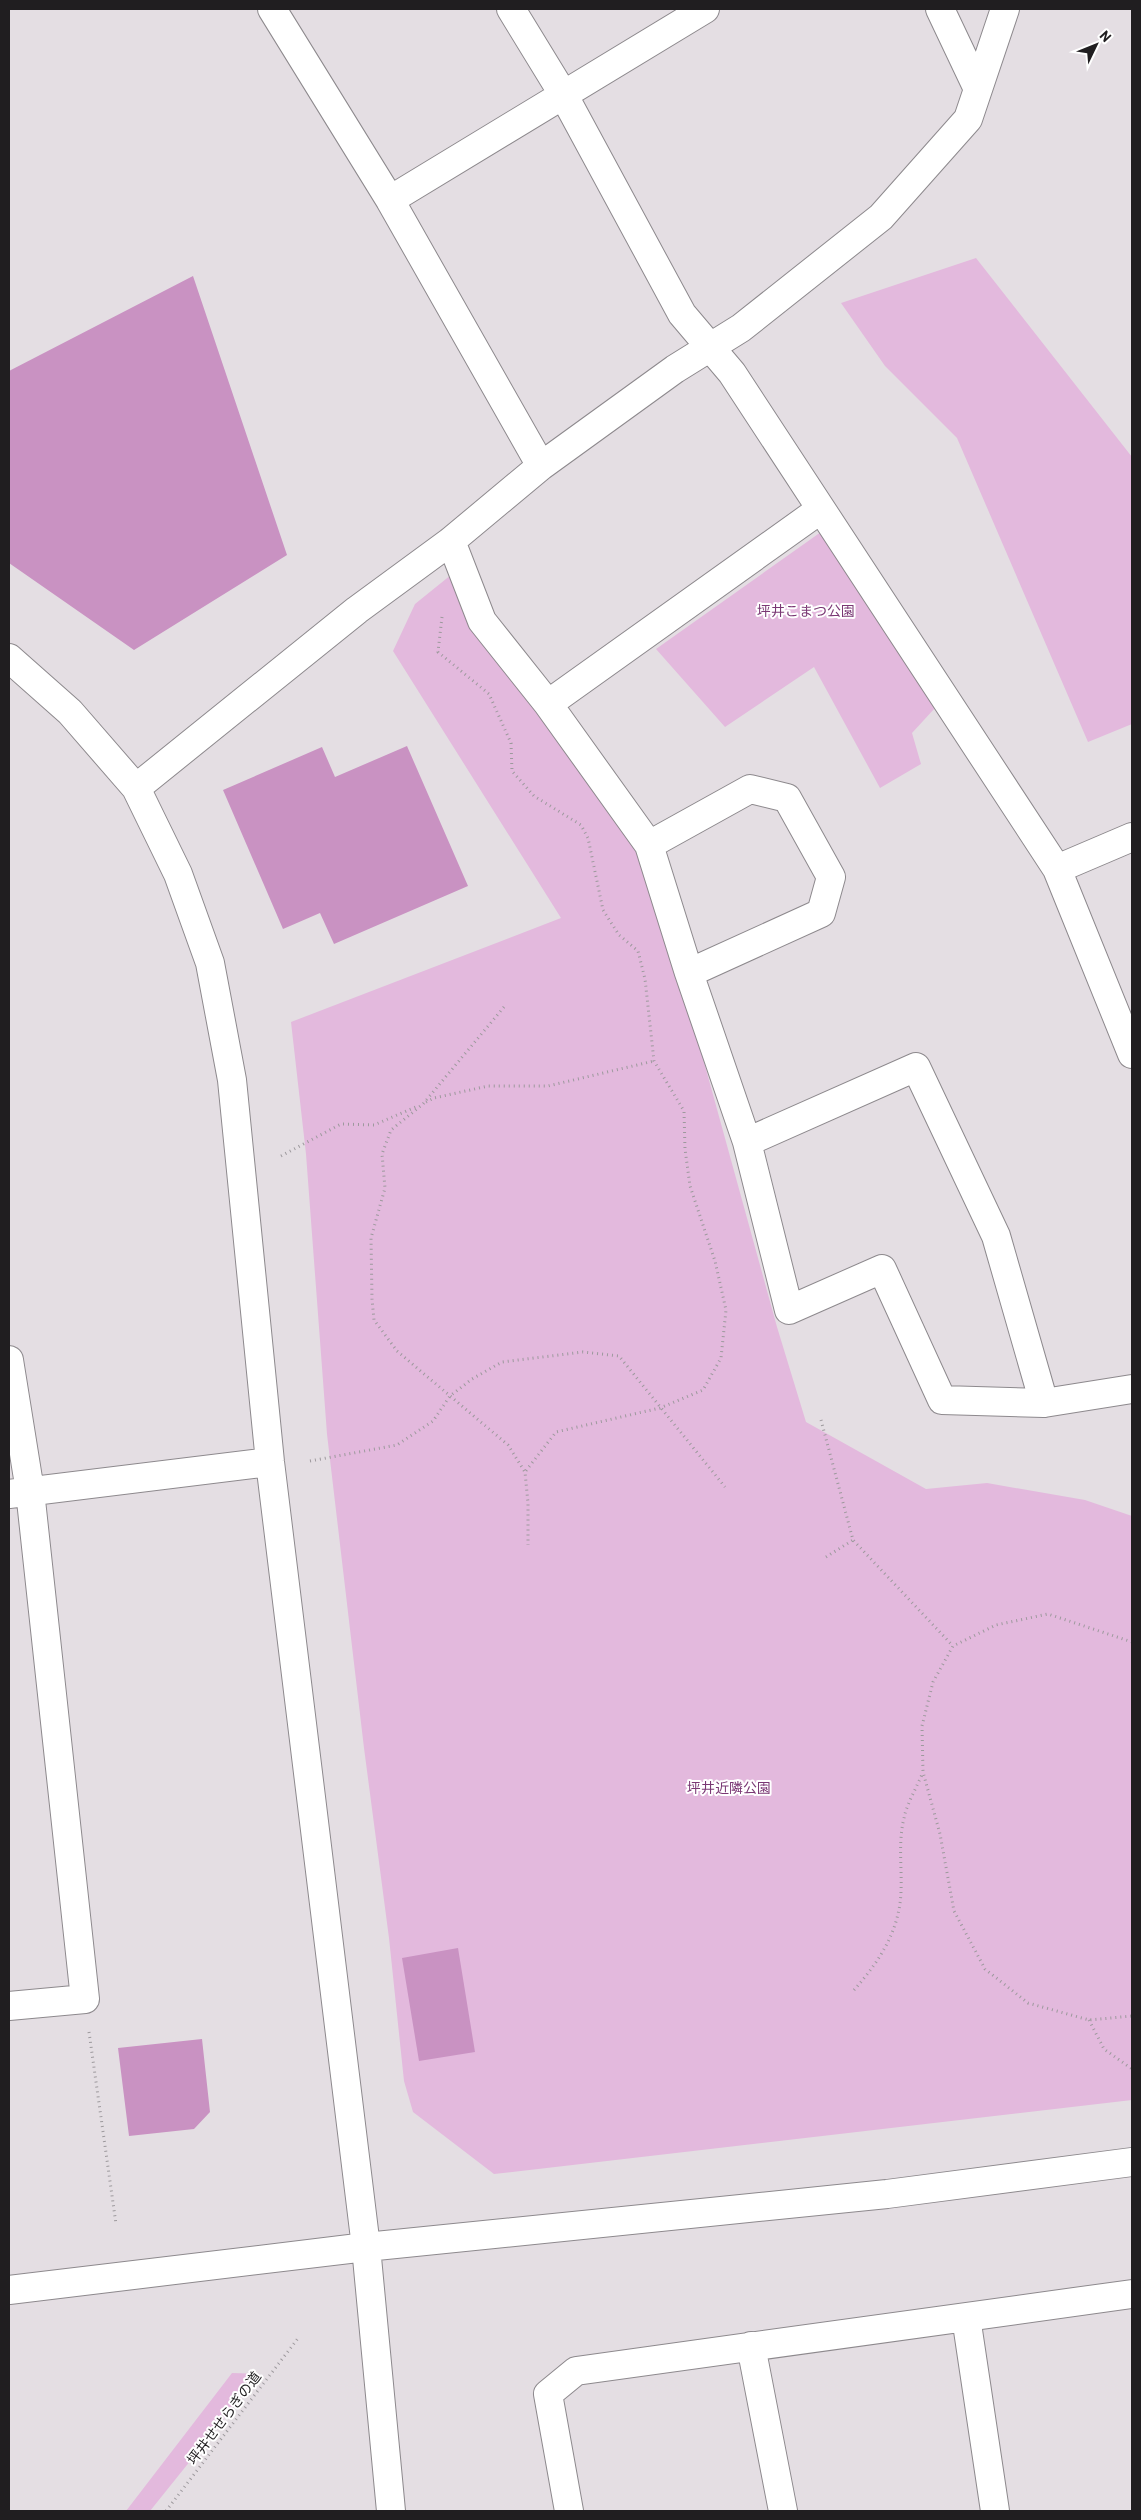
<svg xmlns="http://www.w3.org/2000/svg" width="1141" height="2520" font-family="Barlow,'Noto Sans JP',sans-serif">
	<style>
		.green { fill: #e3b9dd }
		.building { fill: #c992c2 }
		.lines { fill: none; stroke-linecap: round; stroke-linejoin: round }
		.minor-casing { stroke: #8d898d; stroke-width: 30 }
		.path { stroke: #9d999d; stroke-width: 3; stroke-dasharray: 1 4; stroke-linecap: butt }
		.minor { stroke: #fff; stroke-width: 28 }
		.labels { text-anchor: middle; stroke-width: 4; stroke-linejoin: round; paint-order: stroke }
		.park-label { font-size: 14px; fill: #7a3874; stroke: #fff }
		.street-label { font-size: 14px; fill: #201e20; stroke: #fff }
	</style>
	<rect width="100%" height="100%" fill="#e4dee3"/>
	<path class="green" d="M 976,258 L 1132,457 L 1132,724 L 1088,742 L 957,438 L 885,366 L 841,303 Z
		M 821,532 L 935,708 L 912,733 L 921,764 L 880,788 L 814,667 L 725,727 L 656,649 Z
		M 467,562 L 470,623 L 647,855 L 777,1327 L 806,1422 L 926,1489 L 987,1483 L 1085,1500 L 1132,1516 L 1132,2100 L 494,2174 L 413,2112 L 404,2081 L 389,1938 L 364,1748 L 327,1434 L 306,1154 L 291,1022 L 561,918 L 393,651 L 415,604 Z
		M 232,2373 L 260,2374 L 150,2511 L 126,2511 Z"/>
	<path class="building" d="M 193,276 L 287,555 L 134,650 L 9,563 L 9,371 Z
		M 407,746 L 468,886 L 334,944 L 320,913 L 283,929 L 223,790 L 322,747 L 335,777 Z
		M 458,1948 L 475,2052 L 419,2061 L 402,1958 Z
		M 202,2039 L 210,2112 L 194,2129 L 129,2136 L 118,2048 Z"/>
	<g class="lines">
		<g class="minor-casing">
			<path id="minor" d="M 272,9 L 390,200 L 541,466
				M 511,9 L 563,94 L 682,314 L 732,373 L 1057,869 L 1132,1054
				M 940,9 L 977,87
				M 390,200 L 705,9
				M 451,541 L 482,621 L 548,704 L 649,845 L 689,973 L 747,1142 L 789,1310 L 882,1269 L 942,1400 L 1044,1403 L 1132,1389
				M 9,658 L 70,712 L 136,788 L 178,874 L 210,963 L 232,1080 L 270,1462 L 366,2247 L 391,2511
				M 548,704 L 821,509
				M 136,788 L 357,610 L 451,541 L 541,466 L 675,369 L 741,328 L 881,217 L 968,119 L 1005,9
				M 649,845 L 750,789 L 787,798 L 831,877 L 821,913 L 689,973
				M 1057,869 L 1132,837
				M 747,1142 L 916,1067 L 996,1236 L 1044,1403
				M 9,1360 L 30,1491 L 85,1999 L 9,2006
				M 9,1494 L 270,1462
				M 9,2290 L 366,2247 L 887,2194 L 1132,2162
				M 966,2317 L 995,2511
				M 751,2346 L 783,2511
				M 569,2511 L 548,2394 L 576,2371 L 1132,2294"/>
		</g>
		<path class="path" d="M 442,617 L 438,652 L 489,694 L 511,743 L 512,771 L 534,796 L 581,825 L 588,838 L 603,910 L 619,935 L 638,951 L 645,979 L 654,1061 L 684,1111 L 685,1149 L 690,1186 L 715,1261 L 726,1310 L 721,1358 L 703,1390 L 660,1408 L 556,1432 L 525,1472
			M 504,1007 L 423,1104 L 391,1130 L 382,1154 L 385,1188 L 371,1238 L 372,1299 L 374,1320 L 397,1351 L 508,1445 L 525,1472 L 528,1503 L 528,1545
			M 426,1102 L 434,1098 L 488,1086 L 548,1086 L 654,1061
			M 281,1156 L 341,1124 L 374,1125 L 418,1106
			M 821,1420 L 853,1540 L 953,1646
			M 310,1461 L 397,1445 L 433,1421 L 450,1396 L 472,1379 L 502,1362 L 583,1352 L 619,1356 L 725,1487
			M 826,1557 L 853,1540
			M 1132,1642 L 1048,1614 L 996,1625 L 953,1646 L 933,1682 L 922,1726 L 923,1772 L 940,1834 L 954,1911 L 985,1969 L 1028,2003 L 1089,2020 L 1132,2016
			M 854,1990 C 879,1962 900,1930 901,1891 C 902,1867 898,1842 904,1818 C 907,1803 917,1787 923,1772
			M 1089,2020 L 1104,2049 L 1132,2069
			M 89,2032 L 116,2224
			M 166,2511 L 299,2337"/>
		<use href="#minor" class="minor"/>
	</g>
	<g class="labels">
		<g class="park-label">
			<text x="806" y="616">坪井こまつ公園</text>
			<text x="729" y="1793">坪井近隣公園</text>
		</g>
		<g class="street-label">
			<text transform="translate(224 2418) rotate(-53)" y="5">坪井せせらぎの道</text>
		</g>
	</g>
	<rect width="1141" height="2520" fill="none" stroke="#201e20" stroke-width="20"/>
	<g transform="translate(1096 45) rotate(47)" stroke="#ffffff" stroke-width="4" paint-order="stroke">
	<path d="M0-4L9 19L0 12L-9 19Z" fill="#201e20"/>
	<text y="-8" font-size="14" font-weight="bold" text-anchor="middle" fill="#201e20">N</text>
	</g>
</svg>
